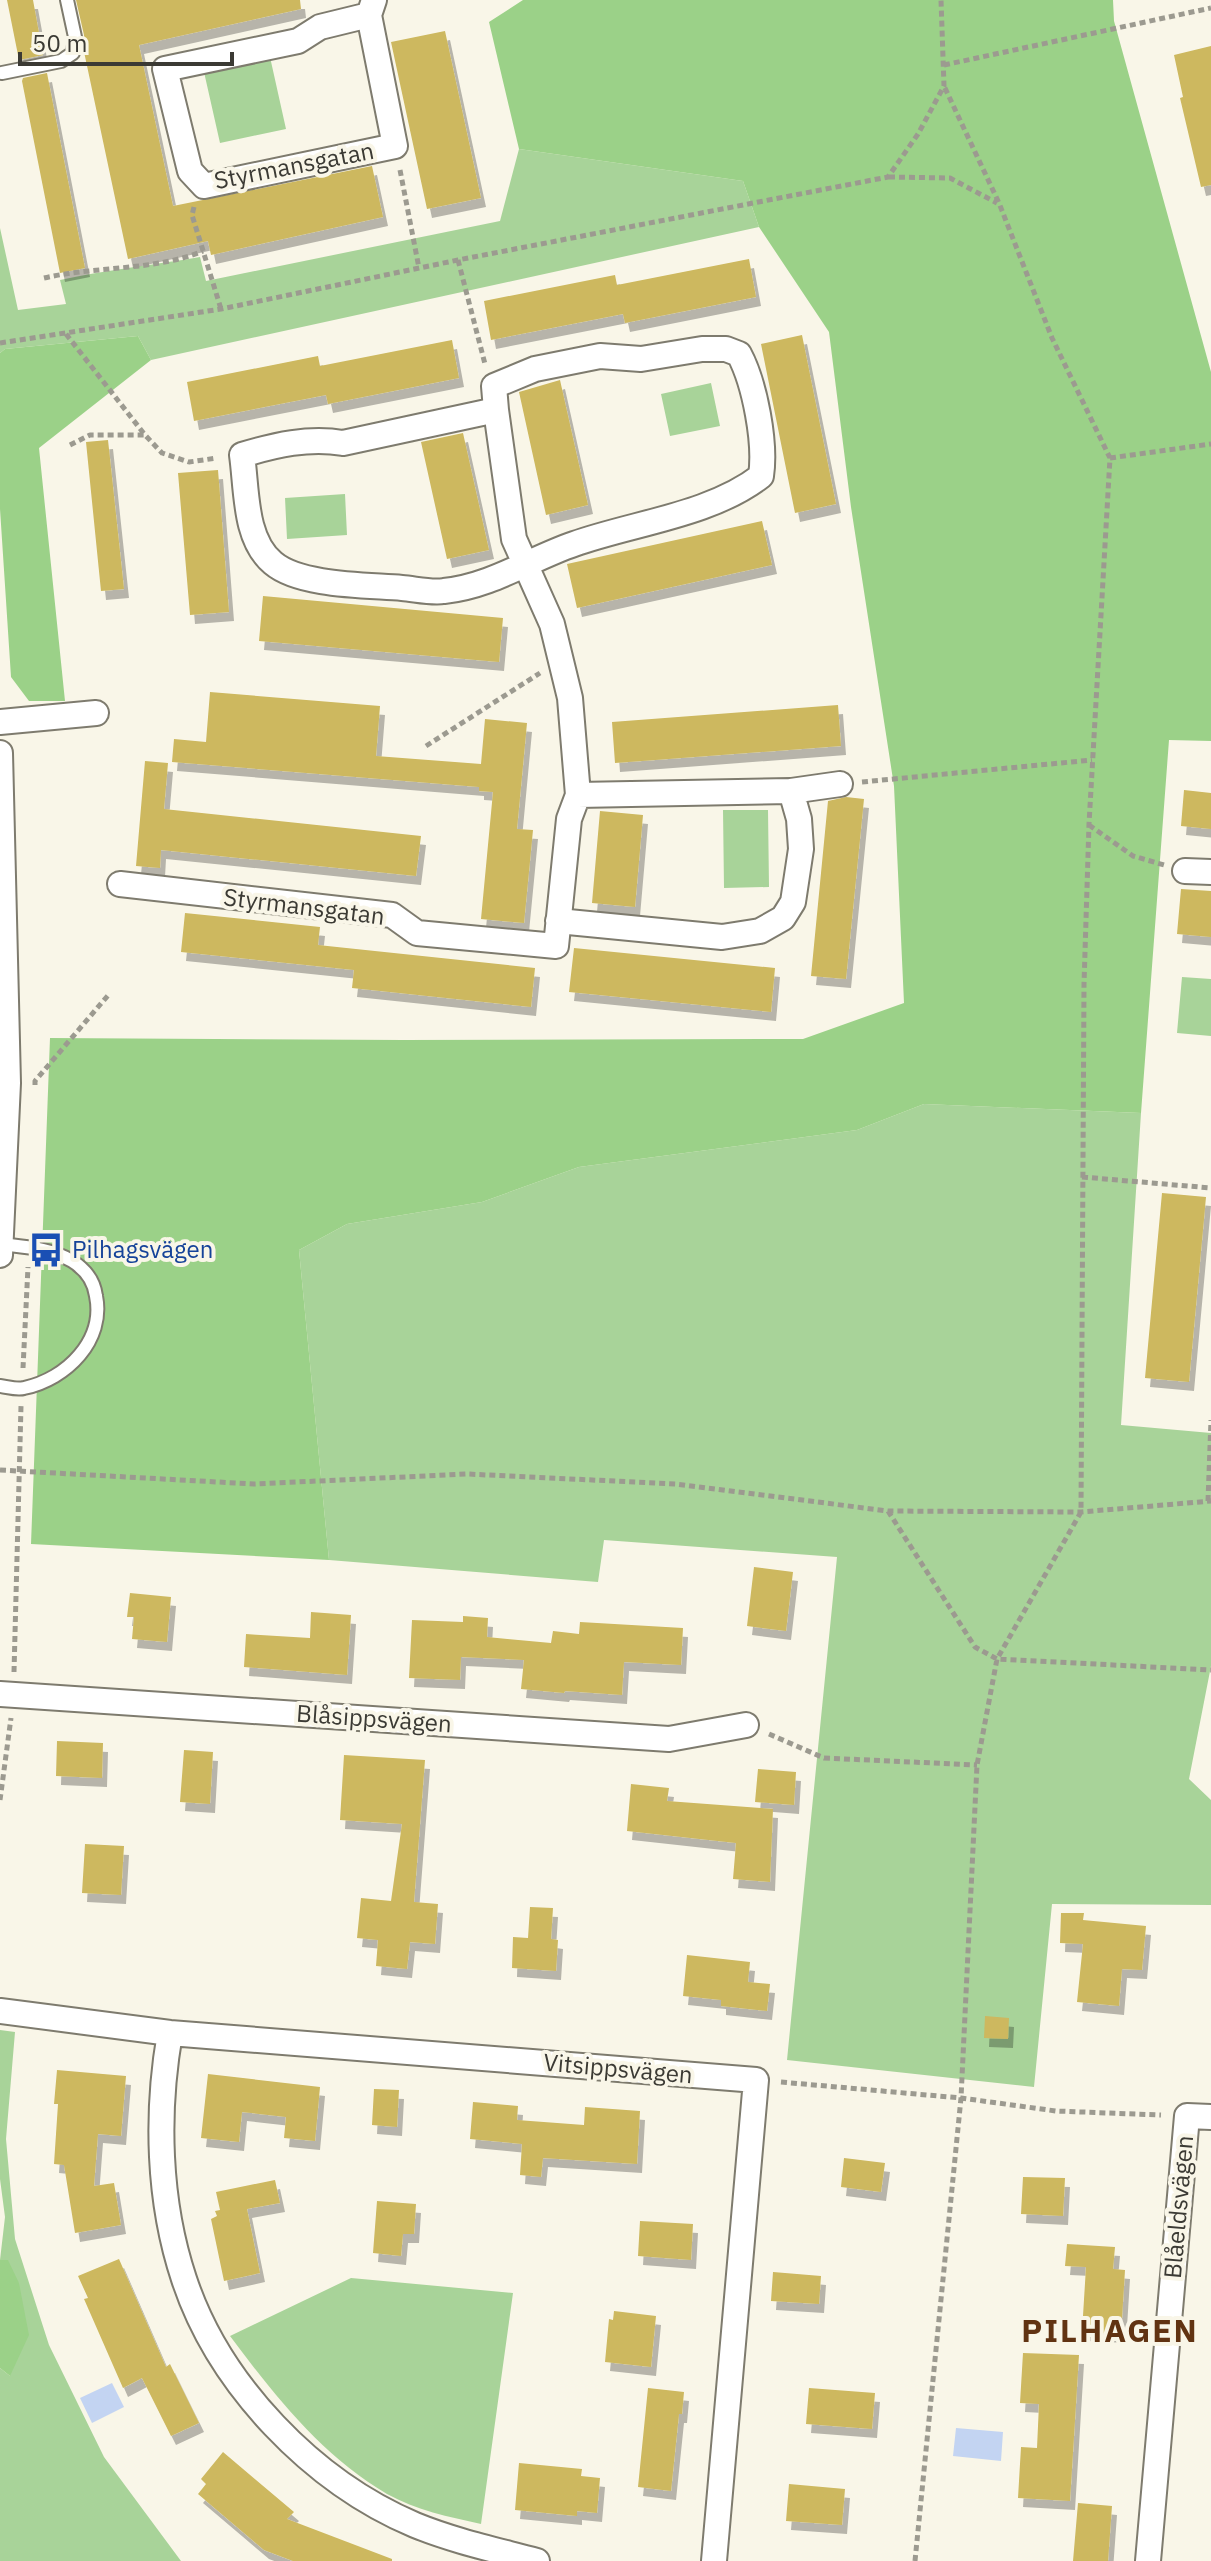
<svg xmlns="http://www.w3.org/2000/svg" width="1211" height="2561" font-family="'IBM Plex Sans',sans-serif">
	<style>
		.green { fill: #a8d399 }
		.forest { fill: #9bd188 }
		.water { fill: #c3d4f2 }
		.building { fill: #cdb85e; filter: url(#shadow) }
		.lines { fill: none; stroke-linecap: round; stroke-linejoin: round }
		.service-casing { stroke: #7e7b6e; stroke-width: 16 }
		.minor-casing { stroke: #7e7b6e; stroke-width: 28 }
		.path { stroke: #9c9a90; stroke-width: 5; stroke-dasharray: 6 4; stroke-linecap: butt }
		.service { stroke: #fff; stroke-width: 12 }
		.minor { stroke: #fff; stroke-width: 24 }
		.labels { text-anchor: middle; stroke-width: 8; stroke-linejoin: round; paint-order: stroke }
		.street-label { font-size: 24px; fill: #3b3a34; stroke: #f9f6e8 }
		.transit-label { font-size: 24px; fill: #164399; stroke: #f9f6e8; text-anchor: start }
		.district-label { font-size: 32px; font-weight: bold; letter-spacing: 2px; fill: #613312; stroke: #f9f6e8 }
	</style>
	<defs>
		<filter id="shadow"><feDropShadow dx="5" dy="9" stdDeviation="0" flood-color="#0004"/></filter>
	</defs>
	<rect width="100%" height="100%" fill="#f9f6e8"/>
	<path class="green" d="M 270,57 L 286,129 L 220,143 L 204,72 Z
		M 519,149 L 743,181 L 759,227 L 151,360 L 138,336 L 5,349 L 0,353 L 0,228 L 18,310 L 66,304 L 60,280 C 106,270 153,265 200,257 L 206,281 L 500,221 Z
		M 711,383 L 720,426 L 670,436 L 661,394 Z
		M 345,494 L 347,535 L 287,539 L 285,498 Z
		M 723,810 L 768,810 L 769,887 L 724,888 Z
		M 1182,977 L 1211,979 L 1211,1036 L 1177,1033 Z
		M 924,1104 L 1141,1113 L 1121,1425 L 1211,1433 L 1211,1666 L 1189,1779 L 1211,1800 L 1211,1905 L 1052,1904 L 1034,2087 L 787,2060 L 837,1557 L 604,1540 L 598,1582 L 329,1560 L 299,1250 L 347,1224 L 482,1202 L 579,1167 L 857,1130 Z
		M 0,2030 L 15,2032 L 6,2139 L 15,2239 L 49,2345 L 104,2457 L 181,2561 L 0,2561 L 0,2368 L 10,2376 L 8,2260 L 0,2260 L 5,2217 L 0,2179 Z
		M 351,2278 L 513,2293 L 481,2524 C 449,2517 416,2510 387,2494 C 322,2456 274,2395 230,2336 Z"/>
	<path class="forest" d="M 523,0 L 1113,0 L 1114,21 L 1211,372 L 1211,741 L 1169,740 L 1141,1113 L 924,1104 L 857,1130 L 579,1167 L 482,1202 L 347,1224 L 299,1250 L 329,1560 L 31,1544 L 50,1038 L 403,1040 L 803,1039 L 904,1003 L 894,786 L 851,507 L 829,332 L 759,227 L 743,181 L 519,149 L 489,22 Z
		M 138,336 L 151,360 L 39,448 L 65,701 L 29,701 L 11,677 L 0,509 L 0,353 L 5,349 Z
		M 0,2260 L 8,2260 L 19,2283 L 29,2335 L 10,2376 L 0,2368 Z"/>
	<path class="water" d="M 112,2383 L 124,2407 L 92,2423 L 80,2398 Z
		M 956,2428 L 1003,2432 L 1001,2461 L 953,2456 Z"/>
	<path class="building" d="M 7,0 L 33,0 L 43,55 L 19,60 Z
		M 76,0 L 300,0 L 301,9 L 139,45 L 173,206 L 372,166 L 383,217 L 211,255 L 208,241 L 128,259 L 83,47 L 84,35 Z
		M 445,31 L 481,198 L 427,209 L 391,42 Z
		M 1211,46 L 1211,185 L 1201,187 L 1180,98 L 1183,97 L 1174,55 Z
		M 47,73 L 85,268 L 60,273 L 22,81 L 23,78 Z
		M 749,259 L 756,297 L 625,323 L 623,314 L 491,340 L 484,301 L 615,275 L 617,285 Z
		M 802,335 L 836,504 L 795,513 L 761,344 Z
		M 452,340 L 459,378 L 328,404 L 326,395 L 194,421 L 187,382 L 318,356 L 320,366 Z
		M 560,380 L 588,505 L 546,515 L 519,392 Z
		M 463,433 L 489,550 L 447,559 L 421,442 Z
		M 108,440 L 124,589 L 101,591 L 86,442 Z
		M 218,470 L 229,612 L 190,615 L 178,473 Z
		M 762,521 L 772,565 L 577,608 L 567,564 Z
		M 263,596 L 503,618 L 499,662 L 259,641 Z
		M 210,692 L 380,706 L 376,756 L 481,764 L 485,719 L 527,723 L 517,829 L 533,830 L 524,923 L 481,919 L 493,792 L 479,791 L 479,787 L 172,762 L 174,739 L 206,742 Z
		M 838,705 L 841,746 L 615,763 L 612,722 Z
		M 145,761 L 168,763 L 164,809 L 421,836 L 416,876 L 161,850 L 160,868 L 136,866 Z
		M 1184,790 L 1211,793 L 1211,829 L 1181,826 Z
		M 846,797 L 864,799 L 846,979 L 811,976 L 828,801 Z
		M 600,811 L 643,815 L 635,907 L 592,903 Z
		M 1181,889 L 1211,891 L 1211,937 L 1177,934 Z
		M 185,913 L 320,927 L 318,945 L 535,968 L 531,1007 L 352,988 L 354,970 L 181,952 Z
		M 574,948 L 775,968 L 771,1012 L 569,992 Z
		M 1162,1193 L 1206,1197 L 1189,1382 L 1145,1378 Z
		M 754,1567 L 793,1572 L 786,1631 L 747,1626 Z
		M 130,1593 L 171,1597 L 167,1642 L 132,1639 L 134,1617 L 127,1617 Z
		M 311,1612 L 351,1615 L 347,1675 L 244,1667 L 246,1634 L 310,1638 Z
		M 463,1616 L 488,1618 L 487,1637 L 551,1643 L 553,1631 L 579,1634 L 580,1622 L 683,1628 L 681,1665 L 624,1662 L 622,1695 L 565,1691 L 564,1693 L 521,1689 L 524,1660 L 461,1657 L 460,1680 L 409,1678 L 412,1620 L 463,1622 Z
		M 57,1741 L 103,1743 L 102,1778 L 56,1776 Z
		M 184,1750 L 213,1752 L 210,1804 L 180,1802 Z
		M 344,1755 L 425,1760 L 414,1902 L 438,1904 L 435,1944 L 410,1942 L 407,1969 L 376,1966 L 378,1940 L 357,1938 L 361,1898 L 391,1901 L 402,1824 L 340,1820 Z
		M 758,1769 L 796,1772 L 794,1805 L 755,1802 Z
		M 631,1784 L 669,1788 L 667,1801 L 773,1809 L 770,1882 L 733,1879 L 736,1843 L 627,1831 Z
		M 85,1844 L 124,1846 L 121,1895 L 82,1893 Z
		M 530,1907 L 553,1908 L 551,1939 L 558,1940 L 556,1971 L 512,1968 L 513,1937 L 528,1938 Z
		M 1061,1913 L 1084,1913 L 1083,1920 L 1146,1926 L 1142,1970 L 1122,1969 L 1119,2006 L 1077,2002 L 1083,1944 L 1060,1943 Z
		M 687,1955 L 750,1962 L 748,1982 L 770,1984 L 767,2011 L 721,2006 L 721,2000 L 683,1996 Z
		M 985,2016 L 1009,2018 L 1008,2039 L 984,2038 Z
		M 57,2070 L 126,2076 L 121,2136 L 98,2134 L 94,2186 L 114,2183 L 121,2225 L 75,2233 L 64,2165 L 54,2164 L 58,2104 L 54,2104 Z
		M 208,2074 L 320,2087 L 315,2141 L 284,2138 L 286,2117 L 242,2112 L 239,2142 L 201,2138 Z
		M 374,2089 L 399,2090 L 397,2127 L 372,2125 Z
		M 473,2102 L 518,2106 L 517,2120 L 584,2125 L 585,2107 L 640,2111 L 637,2164 L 543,2158 L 541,2177 L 520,2175 L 522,2144 L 470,2139 Z
		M 844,2158 L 885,2163 L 881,2192 L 841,2187 Z
		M 1023,2177 L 1065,2178 L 1063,2216 L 1021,2214 Z
		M 275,2180 L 280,2203 L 247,2209 L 260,2273 L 224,2281 L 211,2219 L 217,2216 L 215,2211 L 220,2210 L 216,2192 Z
		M 377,2201 L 416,2204 L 414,2234 L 403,2234 L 401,2256 L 373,2253 Z
		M 640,2221 L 693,2224 L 691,2260 L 638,2256 Z
		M 1067,2244 L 1115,2247 L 1113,2269 L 1125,2270 L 1121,2334 L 1082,2332 L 1086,2267 L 1065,2266 Z
		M 119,2259 L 166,2367 L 170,2364 L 199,2423 L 171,2436 L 142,2378 L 123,2388 L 84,2299 L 88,2298 L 78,2276 Z
		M 773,2272 L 821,2276 L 819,2304 L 771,2301 Z
		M 614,2311 L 656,2316 L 651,2367 L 605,2362 L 609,2319 L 613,2320 Z
		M 1023,2353 L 1079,2355 L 1070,2501 L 1018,2498 L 1021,2447 L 1037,2448 L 1039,2404 L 1020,2403 Z
		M 648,2388 L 684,2392 L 682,2414 L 679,2414 L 671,2491 L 638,2487 Z
		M 809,2388 L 875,2393 L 872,2429 L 806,2424 Z
		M 223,2452 L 294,2512 L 287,2519 L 392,2559 L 392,2561 L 293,2561 L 264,2550 L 198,2494 L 206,2484 L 201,2479 Z
		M 519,2463 L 582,2469 L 581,2476 L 600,2478 L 597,2513 L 577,2511 L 577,2516 L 515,2510 Z
		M 789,2484 L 845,2489 L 842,2525 L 786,2521 Z
		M 1078,2503 L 1112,2506 L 1108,2561 L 1073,2561 Z"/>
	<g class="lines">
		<g class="service-casing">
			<path id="service" d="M 2,73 L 61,61 L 73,53 L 75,37 L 67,0
				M 0,1386 C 8,1387 17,1390 24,1388 C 67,1379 105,1340 96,1296 C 94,1281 85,1269 72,1261 C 50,1248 25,1247 1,1244"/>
		</g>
		<g class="minor-casing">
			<path id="minor" d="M 369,15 L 320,27 L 298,41 L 165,69 L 190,171 L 204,186 L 395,146 L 369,15 L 374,0
				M 702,349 L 726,349 L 739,354 C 755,384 766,443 761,476 C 711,515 633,523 574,544 C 530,559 492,586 444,591 C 431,593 415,589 402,588 C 367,585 300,586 273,563 C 244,539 247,490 242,455 C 275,445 309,437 343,443 L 496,410 L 494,386 L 535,369 L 600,356 L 641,359 Z
				M 0,722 L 96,713
				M 0,753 L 8,1083 L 0,1255
				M 791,791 L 840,784
				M 1185,871 L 1211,872
				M 120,884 L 392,915 L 417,933 L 556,946 L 569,819 L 578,795 L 570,698 L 552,624 L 514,539 L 496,410
				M 558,921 L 722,937 L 760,931 L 783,918 L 793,902 L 801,849 L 799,819 L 791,791 L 578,795
				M 0,1694 L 669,1739 L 746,1725
				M 0,2011 L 170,2033 L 756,2080 L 714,2561
				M 170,2033 C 156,2113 158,2201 184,2279 C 219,2385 313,2482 415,2525 C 454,2541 496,2550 537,2561
				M 1148,2561 L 1187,2116 L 1211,2117"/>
		</g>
		<path class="path" d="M 944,65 L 1211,8
			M 400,170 L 419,268
			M 889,177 L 950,178 L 997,203
			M 194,207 L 192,215 L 221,309
			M 458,260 L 485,364
			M 44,278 C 95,266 155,271 203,251
			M 66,334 L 145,435 L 162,453 L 189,462 L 217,458
			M 0,343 L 221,309 L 458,260 L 888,177 L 918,134 L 944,86 L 941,0
			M 70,445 L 90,435 L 144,435
			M 1110,458 L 1211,444
			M 426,746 L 540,673
			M 862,782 L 1092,760
			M 1089,825 L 1133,856 L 1164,865
			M 35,1085 L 35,1081 L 110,993
			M 1082,1177 L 1211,1188
			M 23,1368 L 28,1267
			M 0,1470 L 254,1484 L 467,1474 L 676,1484 L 888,1511 L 1081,1512 L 1211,1501
			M 1208,1501 L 1211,1420
			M 888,1511 L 975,1647 L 997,1659 L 1211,1670
			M 14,1672 L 21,1406
			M 769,1734 L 824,1758 L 977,1765
			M 0,1800 L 11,1718
			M 781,2082 L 961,2098 L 1056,2111 L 1161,2115
			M 915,2561 L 961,2098 L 977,1765 L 997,1659 L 1081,1512 L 1084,984 L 1089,824 L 1110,458 L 1052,338 L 999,203 L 944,86"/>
		<use href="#service" class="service"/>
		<use href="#minor" class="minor"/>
	</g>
	<defs>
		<g id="bus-bare" transform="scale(2.76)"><path d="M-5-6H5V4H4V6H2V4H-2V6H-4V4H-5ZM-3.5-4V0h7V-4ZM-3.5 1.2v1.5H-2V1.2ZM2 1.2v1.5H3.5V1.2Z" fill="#1a4fb4" stroke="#f9f6e8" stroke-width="2.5" paint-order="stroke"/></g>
	</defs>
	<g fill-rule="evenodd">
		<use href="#bus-bare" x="46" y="1250"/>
	</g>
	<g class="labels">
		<g class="street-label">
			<text transform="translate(294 166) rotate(-11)" y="8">Styrmansgatan</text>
			<text transform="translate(304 907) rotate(7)" y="8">Styrmansgatan</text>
			<text transform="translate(374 1719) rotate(4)" y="8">Blåsippsvägen</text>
			<text transform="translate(618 2069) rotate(5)" y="8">Vitsippsvägen</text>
			<text transform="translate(1179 2207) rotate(-85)" y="8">Blåeldsvägen</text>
		</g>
		<g class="transit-label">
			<text x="72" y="1258">Pilhagsvägen</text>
		</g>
		<g class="district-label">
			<text x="1110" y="2342">PILHAGEN</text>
		</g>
	</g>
	<path d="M20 52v12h212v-12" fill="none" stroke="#3b3a34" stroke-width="4"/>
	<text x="32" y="52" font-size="24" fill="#3b3a34" stroke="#f9f6e8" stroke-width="6" paint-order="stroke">50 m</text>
</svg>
